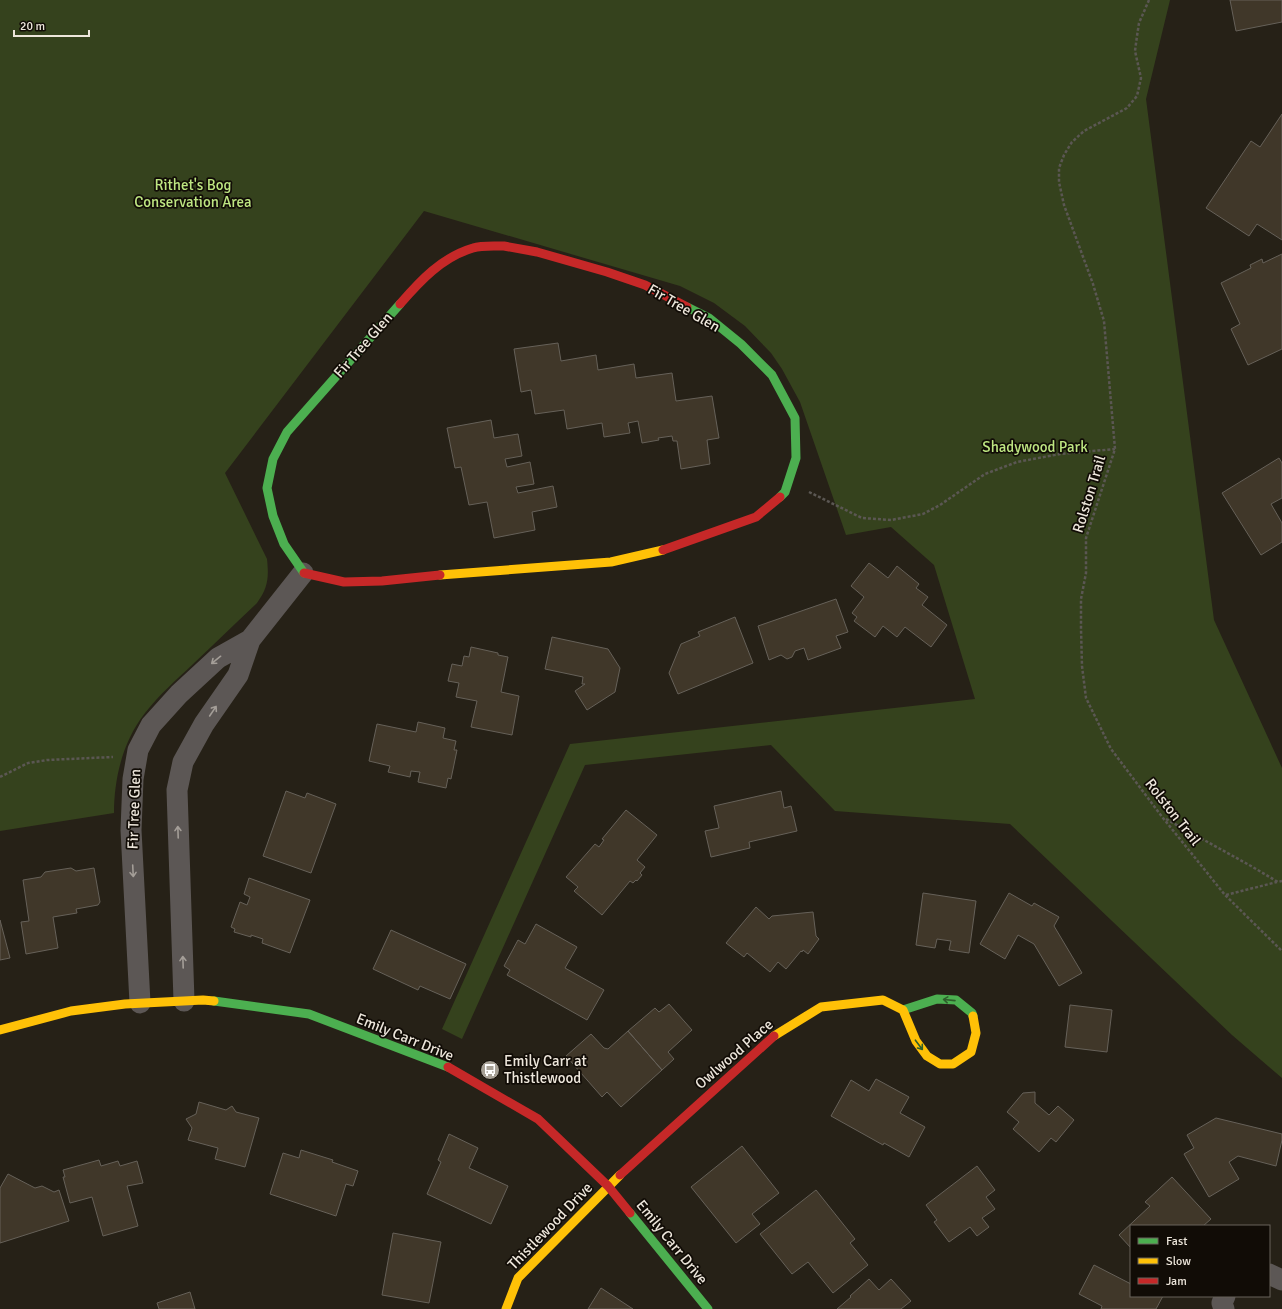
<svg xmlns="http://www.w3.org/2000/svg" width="1282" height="1309" font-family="Signika,sans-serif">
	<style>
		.green { fill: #35421d }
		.building { fill: #403729; stroke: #666159 }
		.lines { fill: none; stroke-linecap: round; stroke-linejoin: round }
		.path { stroke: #5b5753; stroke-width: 2.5; stroke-dasharray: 3 2; stroke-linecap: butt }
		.street { stroke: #5c5755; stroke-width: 21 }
		.fast { stroke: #4caf50; stroke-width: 9 }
		.slow { stroke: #ffc107; stroke-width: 9 }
		.jam { stroke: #c62828; stroke-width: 9 }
		.oneway { stroke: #a49e98 }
		.oneway2 { stroke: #2e5e2b }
		.labels { text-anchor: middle; stroke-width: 3.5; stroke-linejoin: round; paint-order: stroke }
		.park-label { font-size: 15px; fill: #bee682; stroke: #110c06 }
		.street-label { font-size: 15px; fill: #ede6db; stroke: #110c06 }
		.poi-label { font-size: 15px; fill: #ede6db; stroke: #110c06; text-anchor: start }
	</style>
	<rect width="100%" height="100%" fill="#262117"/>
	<path class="green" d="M 0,0 L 1170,0 L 1146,99 L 1214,620 L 1282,768 L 1282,1078 L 1232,1035 L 1010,824 L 835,811 L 771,745 L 585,765 L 462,1039 L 442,1029 L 570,744 L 975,699 L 934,565 L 891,527 L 846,535 L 800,402 L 782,369 L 771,353 L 745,326 L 714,303 L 680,286 L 424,211 L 225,473 L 267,559 C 269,578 268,588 257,603 C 235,624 214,644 192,665 C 176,680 159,695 145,713 C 123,741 114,778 114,813 L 0,831 Z"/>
	<path class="building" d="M 1230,0 L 1282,0 L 1282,22 L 1236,31 Z
		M 1282,114 L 1282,240 L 1257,224 L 1249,236 L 1206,208 L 1251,141 L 1260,147 Z
		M 1282,254 L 1282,349 L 1248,365 L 1231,329 L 1240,324 L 1221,283 L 1251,268 L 1250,265 L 1262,259 L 1263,263 Z
		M 558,343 L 561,361 L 596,355 L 598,370 L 634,364 L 636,378 L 672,373 L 676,401 L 712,396 L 719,438 L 707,440 L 710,464 L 681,469 L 677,441 L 673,441 L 672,436 L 658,438 L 659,440 L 642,443 L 638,421 L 628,423 L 630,433 L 604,437 L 602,423 L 567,429 L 564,410 L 535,414 L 531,390 L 521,392 L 514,349 Z
		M 491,420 L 494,438 L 518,434 L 522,456 L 505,459 L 507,467 L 530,462 L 534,484 L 516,487 L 518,493 L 553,486 L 557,507 L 532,512 L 535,530 L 494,538 L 487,502 L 469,505 L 461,467 L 455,468 L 447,428 Z
		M 1279,458 L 1282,463 L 1282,498 L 1271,504 L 1282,523 L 1282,542 L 1261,555 L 1222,493 Z
		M 869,563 L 888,578 L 897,566 L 919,584 L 916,588 L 928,597 L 922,605 L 947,625 L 931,647 L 905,627 L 897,637 L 883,626 L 875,637 L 854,621 L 857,617 L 852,613 L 864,597 L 851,586 Z
		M 836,599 L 848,632 L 836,636 L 841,648 L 808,660 L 804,648 L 795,651 L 792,657 L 787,659 L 781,655 L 769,660 L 758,626 Z
		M 735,617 L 753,663 L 678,694 L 669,673 L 681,644 L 700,636 L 698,632 Z
		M 552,637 L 608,649 L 620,668 L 615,692 L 587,710 L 575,691 L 585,684 L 582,684 L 583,677 L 545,669 Z
		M 471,647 L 498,653 L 498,655 L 508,657 L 501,692 L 519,696 L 512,735 L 471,727 L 477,701 L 456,697 L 459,683 L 448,681 L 452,664 L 462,666 L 464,656 L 469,657 Z
		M 418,722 L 445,728 L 443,738 L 456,741 L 454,750 L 457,750 L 451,779 L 448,778 L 446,788 L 418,782 L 420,772 L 411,771 L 410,777 L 388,772 L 390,766 L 369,761 L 377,724 L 416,732 Z
		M 286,791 L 305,798 L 307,793 L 336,804 L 311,873 L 263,856 Z
		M 781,791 L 784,808 L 791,806 L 797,831 L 749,842 L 750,848 L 711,857 L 705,831 L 719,828 L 714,806 Z
		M 626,810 L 657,835 L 637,860 L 645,867 L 640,873 L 642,875 L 637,881 L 636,880 L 633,883 L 630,881 L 602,915 L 574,891 L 578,887 L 566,877 L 595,844 L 599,847 L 604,840 L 602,839 Z
		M 71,868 L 76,871 L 94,868 L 100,902 L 98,905 L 76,909 L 77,913 L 53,917 L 58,948 L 26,954 L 21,922 L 29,921 L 23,880 L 41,877 L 45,872 Z
		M 249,878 L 310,900 L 290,953 L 262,943 L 263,939 L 251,935 L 251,937 L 234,932 L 235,929 L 231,927 L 240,902 L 247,905 L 250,897 L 244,894 Z
		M 923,893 L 976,901 L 969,953 L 949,950 L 951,941 L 937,939 L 935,948 L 916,945 Z
		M 1009,893 L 1032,906 L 1034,903 L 1059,917 L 1054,926 L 1082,973 L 1059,986 L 1034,944 L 1018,935 L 1005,959 L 980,944 Z
		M 756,907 L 769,919 L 772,916 L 813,912 L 816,936 L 819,939 L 808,954 L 803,950 L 802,952 L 801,951 L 786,969 L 778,962 L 770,972 L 747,953 L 744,957 L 726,943 Z
		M 0,920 L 10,958 L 0,960 Z
		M 536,924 L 577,947 L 565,968 L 604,990 L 587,1020 L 507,975 L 510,970 L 504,966 L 518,940 L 525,944 Z
		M 391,930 L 466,964 L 450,999 L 420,986 L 418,990 L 373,969 Z
		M 669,1004 L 692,1030 L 668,1052 L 674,1059 L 662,1070 L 628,1031 L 655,1008 L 659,1012 Z
		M 1070,1005 L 1112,1010 L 1107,1052 L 1065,1047 Z
		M 628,1031 L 662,1070 L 621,1107 L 607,1092 L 602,1097 L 566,1056 L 591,1034 L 604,1048 L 608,1049 Z
		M 876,1079 L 909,1097 L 900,1113 L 925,1127 L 909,1157 L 884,1143 L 883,1145 L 831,1116 L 851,1080 L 869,1091 Z
		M 1035,1092 L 1035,1103 L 1049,1115 L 1058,1106 L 1074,1120 L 1056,1142 L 1051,1138 L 1039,1152 L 1013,1129 L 1019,1122 L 1007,1112 L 1023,1093 Z
		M 199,1102 L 226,1110 L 232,1106 L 236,1112 L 259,1118 L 245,1167 L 215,1159 L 218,1148 L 188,1140 L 192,1128 L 186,1119 L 196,1114 Z
		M 1216,1118 L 1282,1134 L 1282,1140 L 1276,1166 L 1238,1156 L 1229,1162 L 1239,1179 L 1209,1197 L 1184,1154 L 1194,1148 L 1187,1135 Z
		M 449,1134 L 478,1148 L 469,1168 L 508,1186 L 491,1224 L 427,1194 L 441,1162 L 438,1160 Z
		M 742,1146 L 779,1193 L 752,1214 L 760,1224 L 736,1243 L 691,1187 Z
		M 301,1150 L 333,1160 L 332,1162 L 358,1171 L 353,1186 L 346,1184 L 336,1216 L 270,1194 L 283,1153 L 299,1158 Z
		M 99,1160 L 101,1166 L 118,1161 L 120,1166 L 137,1161 L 143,1183 L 127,1186 L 138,1226 L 103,1236 L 92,1197 L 70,1203 L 63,1177 L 65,1177 L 63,1170 Z
		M 977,1166 L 995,1190 L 986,1197 L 995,1209 L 982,1218 L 989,1227 L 977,1236 L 970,1227 L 949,1242 L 934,1222 L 937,1220 L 926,1205 Z
		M 8,1174 L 35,1188 L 42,1186 L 54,1192 L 59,1190 L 69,1221 L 0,1243 L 0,1188 Z
		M 1172,1177 L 1211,1219 L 1203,1226 L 1131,1226 L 1131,1248 L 1119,1235 L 1150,1206 L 1145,1202 Z
		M 816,1190 L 855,1239 L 850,1243 L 868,1265 L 833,1293 L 808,1262 L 792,1274 L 760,1234 Z
		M 393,1233 L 441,1242 L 429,1303 L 382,1295 Z
		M 1094,1265 L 1131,1284 L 1131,1296 L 1163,1296 L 1156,1309 L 1101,1309 L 1102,1306 L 1079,1294 Z
		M 869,1279 L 879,1290 L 891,1279 L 911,1301 L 901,1309 L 837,1309 L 851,1297 L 850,1296 Z
		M 601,1288 L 633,1309 L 588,1309 Z
		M 190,1292 L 195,1309 L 159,1309 L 157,1303 Z"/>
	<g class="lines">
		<path class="path" d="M 1149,0 L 1139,23 L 1137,36 L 1135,51 L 1141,78 L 1137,96 L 1127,108 L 1084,131 L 1072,142 L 1064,155 L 1059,168 L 1059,182 L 1064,205 L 1093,284 L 1104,321 L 1115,449 L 1086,538 L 1086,573 L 1081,599 L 1081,629 L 1082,666 L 1086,698 L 1111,749 L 1163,818 L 1225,895 L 1282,951
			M 809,492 L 862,518 L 891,520 L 923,514 L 940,505 L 985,474 L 1017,462 L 1060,454 L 1115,449
			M 0,777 L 28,763 L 47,760 L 113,757
			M 1166,819 L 1251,866 L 1278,882 L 1282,881
			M 1226,895 L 1277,882"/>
		<path class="street" d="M 184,1001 L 177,790 L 183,762 L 204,724 L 238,675 L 250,640 L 303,573
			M 140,1003 L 131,830 L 133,779 L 138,750 L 151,725 L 179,694 L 218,658 L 250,640
			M 1269,1274 L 1282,1280
			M 1224,1309 L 1222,1303 L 1225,1296"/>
		<path class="fast" d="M 687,307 L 709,318 L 741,344 L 772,375 L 795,418 L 796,458 L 785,492 L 780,497
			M 304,573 L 284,544 L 273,516 L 267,488 L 273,459 L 287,432 L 400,304
			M 214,1001 L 309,1014 L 448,1067
			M 903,1010 L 937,999 L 956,1000 L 972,1013 L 973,1016
			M 630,1213 L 708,1309"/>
		<path class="slow" d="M 440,575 L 611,562 L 663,550
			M 0,1030 L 71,1011 L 125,1004 L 203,1000 L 214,1001
			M 774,1036 L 821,1007 L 883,1000 L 903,1010 L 916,1041 L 927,1056 L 940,1064 L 953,1064 L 971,1052 L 976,1033 L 973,1016
			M 506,1309 L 518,1278 L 620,1175"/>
		<path class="jam" d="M 504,246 L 537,252 L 607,272 L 645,285 L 687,307
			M 400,304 C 420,281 442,257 473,248 C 482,245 494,246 504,246
			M 663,550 L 756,517 L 780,497
			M 304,573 L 344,582 L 382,581 L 440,575
			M 448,1067 L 538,1119 L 608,1186 L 630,1213
			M 620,1175 L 774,1036"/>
	</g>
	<defs><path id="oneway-shaft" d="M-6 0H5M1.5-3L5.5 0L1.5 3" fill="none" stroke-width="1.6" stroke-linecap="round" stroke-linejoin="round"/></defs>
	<g class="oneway">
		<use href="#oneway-shaft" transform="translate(216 660) rotate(141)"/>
		<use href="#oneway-shaft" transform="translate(213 711) rotate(-56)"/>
		<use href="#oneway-shaft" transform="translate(178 832) rotate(-92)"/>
		<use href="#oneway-shaft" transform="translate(133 871) rotate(87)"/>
		<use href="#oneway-shaft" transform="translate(183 962) rotate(-92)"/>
	</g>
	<g class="oneway2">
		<use href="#oneway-shaft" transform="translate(949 1000) rotate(-174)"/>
		<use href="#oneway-shaft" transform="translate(919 1045) rotate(53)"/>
	</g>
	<defs>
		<g id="bus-disc" transform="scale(1)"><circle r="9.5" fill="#a7a196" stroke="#110c06"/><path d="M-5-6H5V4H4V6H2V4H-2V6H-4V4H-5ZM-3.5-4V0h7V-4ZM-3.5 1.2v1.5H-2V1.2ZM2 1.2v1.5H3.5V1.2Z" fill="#fff"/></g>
	</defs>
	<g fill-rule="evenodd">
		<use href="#bus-disc" x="490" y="1070"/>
	</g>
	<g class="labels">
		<g class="park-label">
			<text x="193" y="190">Rithet's Bog<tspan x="193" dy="17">Conservation Area</tspan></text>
			<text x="1035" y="452">Shadywood Park</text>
		</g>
		<g class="street-label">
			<text transform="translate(684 308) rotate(30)" y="5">Fir Tree Glen</text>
			<text transform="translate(363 345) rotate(-49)" y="5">Fir Tree Glen</text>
			<text transform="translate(1089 494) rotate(-73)" y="5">Rolston Trail</text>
			<text transform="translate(134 809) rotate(-88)" y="5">Fir Tree Glen</text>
			<text transform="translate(1173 812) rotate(52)" y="5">Rolston Trail</text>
			<text transform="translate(405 1037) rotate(22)" y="5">Emily Carr Drive</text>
			<text transform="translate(734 1054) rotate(-41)" y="5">Owlwood Place</text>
			<text transform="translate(550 1226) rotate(-46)" y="5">Thistlewood Drive</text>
			<text transform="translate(672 1242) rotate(51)" y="5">Emily Carr Drive</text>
		</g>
		<g class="poi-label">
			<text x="504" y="1066">Emily Carr at<tspan x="504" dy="17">Thistlewood</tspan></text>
		</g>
	</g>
	<rect x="1130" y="1225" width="140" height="72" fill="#110c06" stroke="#69635b"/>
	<rect x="1138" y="1238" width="20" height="6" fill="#4caf50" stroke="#69635b"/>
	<text x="1166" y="1245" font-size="12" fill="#ede6db">Fast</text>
	<rect x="1138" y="1258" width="20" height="6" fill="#ffc107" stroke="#69635b"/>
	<text x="1166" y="1265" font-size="12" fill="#ede6db">Slow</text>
	<rect x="1138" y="1278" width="20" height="6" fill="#c62828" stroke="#69635b"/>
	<text x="1166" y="1285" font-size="12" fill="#ede6db">Jam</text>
	<path d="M14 30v6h75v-6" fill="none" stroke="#ede6db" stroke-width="2"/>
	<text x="20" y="30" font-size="12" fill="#ede6db" stroke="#110c06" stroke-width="3" paint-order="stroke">20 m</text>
</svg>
